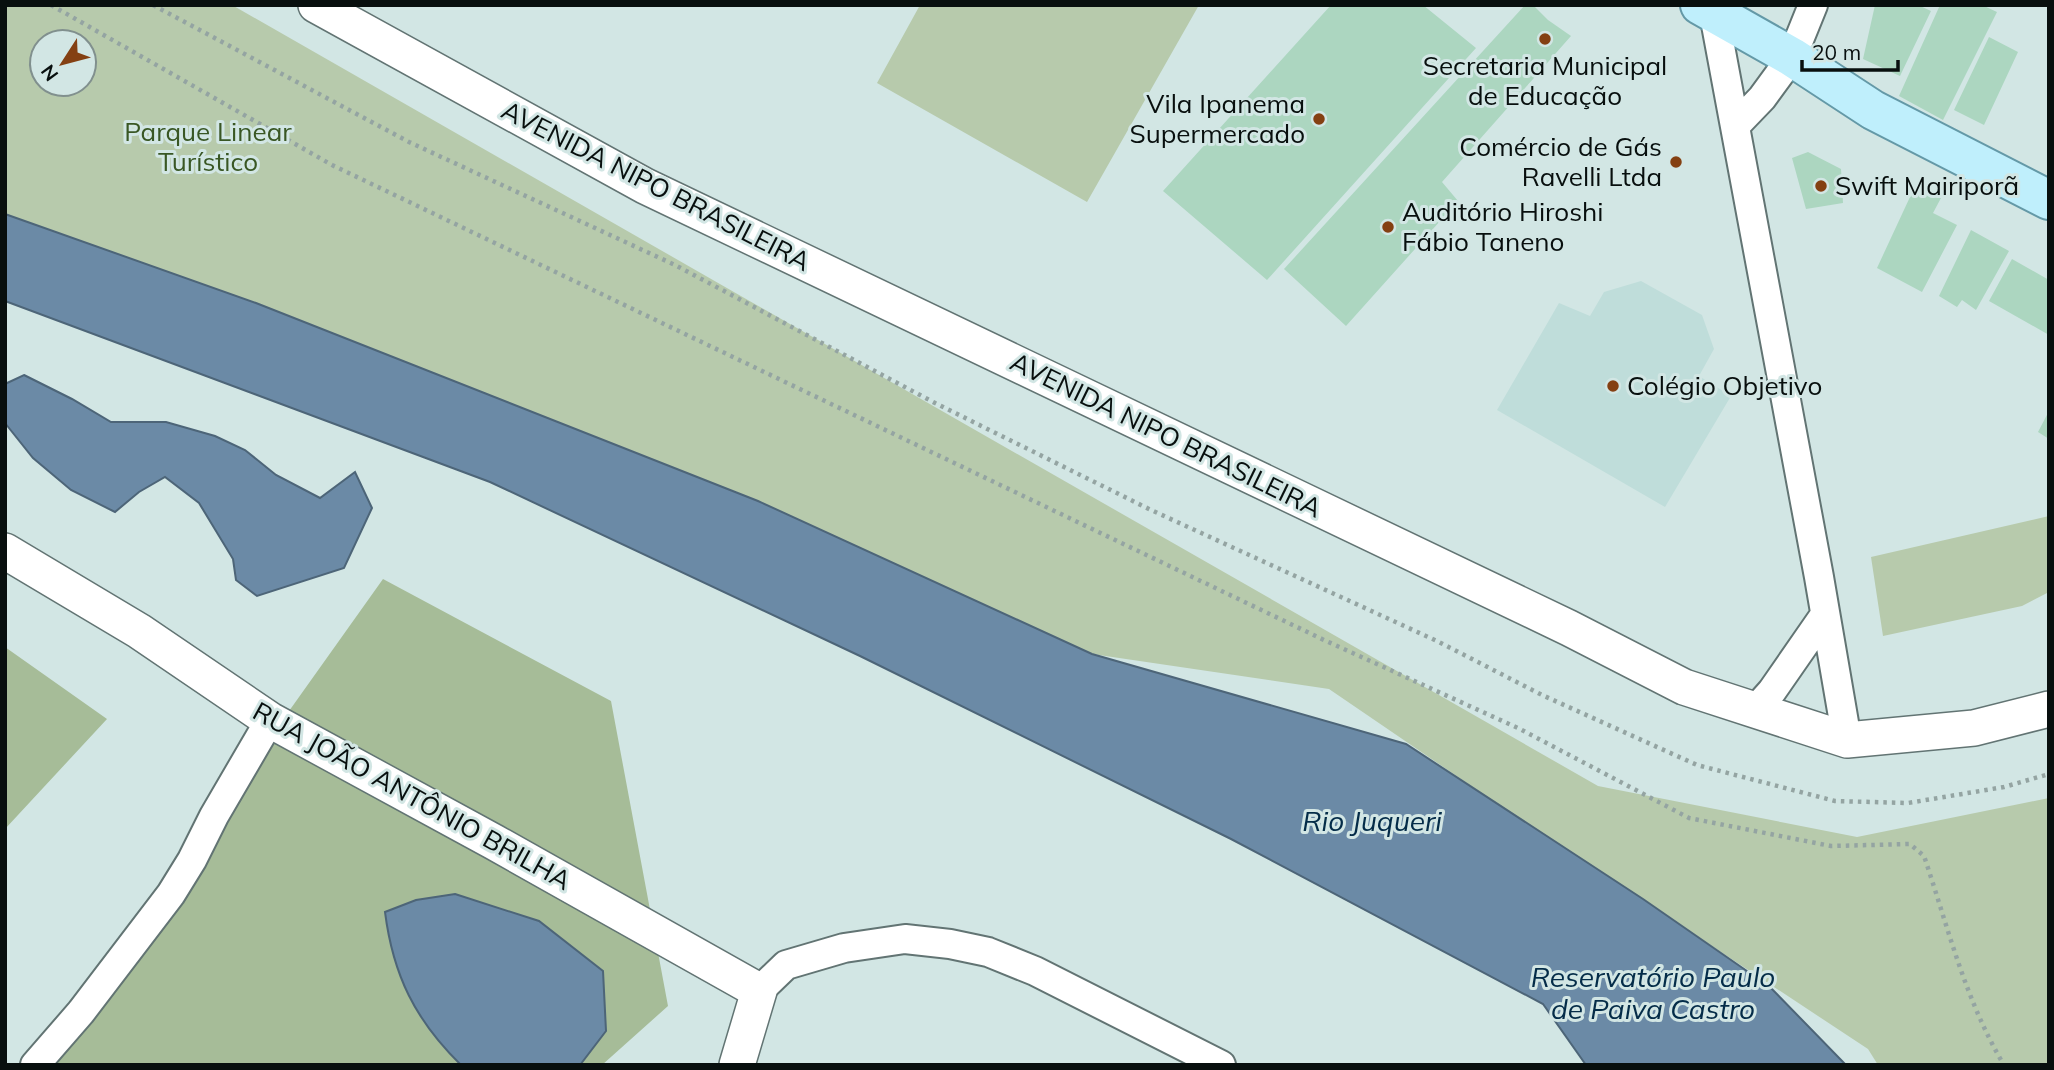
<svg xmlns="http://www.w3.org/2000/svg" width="2054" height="1070" font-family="Mulish,sans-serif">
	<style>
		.built { fill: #bfddda }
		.green { fill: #b7caac; fill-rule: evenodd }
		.forest { fill: #a6bc98 }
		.water { fill: #6b8aa6; stroke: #4d6578; stroke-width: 2 }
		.building { fill: #acd6c0 }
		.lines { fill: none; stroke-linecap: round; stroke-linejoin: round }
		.minor-casing { stroke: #627473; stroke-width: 32 }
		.tertiary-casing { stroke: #627473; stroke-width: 38 }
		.primary-casing { stroke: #6499a7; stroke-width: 42 }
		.path { stroke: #94a4a2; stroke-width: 4.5; stroke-dasharray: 3.5 5; stroke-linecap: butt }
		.minor { stroke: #fff; stroke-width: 28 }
		.tertiary { stroke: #fff; stroke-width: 35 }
		.primary { stroke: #bfeffc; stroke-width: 38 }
		.poi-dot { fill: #844012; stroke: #d2e6e4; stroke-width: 2.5 }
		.labels { text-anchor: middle; stroke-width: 6; stroke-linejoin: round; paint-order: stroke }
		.poi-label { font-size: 26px; fill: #080f0e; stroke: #d2e6e4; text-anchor: start }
		.park-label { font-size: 26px; fill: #395724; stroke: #d2e6e4 }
		.street-label { font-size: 26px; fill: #080f0e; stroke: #d2e6e4 }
		.water-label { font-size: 28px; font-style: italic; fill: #042c48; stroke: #d2e6e4 }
	</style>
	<rect width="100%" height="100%" fill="#d2e6e4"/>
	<path class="built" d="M 1641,281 L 1702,315 L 1714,349 L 1699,376 L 1731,396 L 1665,507 L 1497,410 L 1559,303 L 1590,316 L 1604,292 Z"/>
	<path class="green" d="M 5,5 L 232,5 L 1598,786 L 1857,837 L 2049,798 L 2049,1065 L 1878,1065 L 1868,1049 L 1521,820 L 1329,689 L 1092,654 L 758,501 L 5,214 ZM 42,42 L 84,42 L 84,84 L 42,84 Z
		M 920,5 L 1199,5 L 1087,202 L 877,83 Z
		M 2049,516 L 2049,592 L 2022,606 L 1883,636 L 1871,557 Z"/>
	<path class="forest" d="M 383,579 L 611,701 L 668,1006 L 602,1065 L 37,1065 Z
		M 5,647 L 107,719 L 5,829 Z"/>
	<path class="water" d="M 5,214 L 256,303 L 758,501 L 1092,654 L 1406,744 L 1643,899 L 1770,987 L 1846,1065 L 1586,1065 L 1543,1004 L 1231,839 L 860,656 L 490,482 L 5,301 Z
		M 24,375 L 72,399 L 111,422 L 166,422 L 215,436 L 245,450 L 276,475 L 320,498 L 355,472 L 372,508 L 344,568 L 257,596 L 236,580 L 233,559 L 199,503 L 165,477 L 139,492 L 115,512 L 71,490 L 33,458 L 5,423 L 5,384 Z
		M 455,894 L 539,921 L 603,971 L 606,1031 L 580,1065 L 461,1065 C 415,1020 393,975 385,912 L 416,900 Z"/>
	<path class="building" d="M 1331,5 L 1423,5 L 1476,48 L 1267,280 L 1163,191 Z
		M 1525,5 L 1533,5 L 1548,20 L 1571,36 L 1442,182 L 1458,201 L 1346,326 L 1284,269 Z
		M 1875,5 L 1918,5 L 1931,11 L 1900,76 L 1863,59 Z
		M 1940,5 L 1982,5 L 1997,12 L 1943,120 L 1899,96 Z
		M 1989,37 L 2018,52 L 1984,125 L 1954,110 Z
		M 1808,152 L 1841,169 L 1843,203 L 1806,209 L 1792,158 Z
		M 1916,184 L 1941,198 L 1933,213 L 1957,225 L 1922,292 L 1877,268 Z
		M 1971,230 L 2009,251 L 1976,310 L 1962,300 L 1957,307 L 1939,296 Z
		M 2012,259 L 2049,280 L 2049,335 L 1989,301 Z
		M 2049,411 L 2049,439 L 2038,432 Z"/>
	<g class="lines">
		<g class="minor-casing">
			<path id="minor" d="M 1714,14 L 1819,577 L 1847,740
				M 1736,125 L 1762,98 L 1792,57 L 1813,5
				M 1756,709 L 1772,691 L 1824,616
				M 759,991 L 786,965 L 844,948 L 905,939 L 950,944 L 988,952 L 1035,971 L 1221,1065
				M 35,1065 L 81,1012 L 171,894 L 192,860 L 214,816 L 270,720"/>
		</g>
		<g class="tertiary-casing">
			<path id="tertiary" d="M 316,5 L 645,186 L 1569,628 L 1684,687 L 1847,740 L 1974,728 L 2049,709
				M 5,551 L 139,631 L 270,720 L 494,842 L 759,991 L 737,1065"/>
		</g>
		<g class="primary-casing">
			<path id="primary" d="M 1700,5 L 1792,57 L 1873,110 L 2049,200"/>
		</g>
		<path class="path" d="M 51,5 L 332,165 L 1324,640 L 1518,728 L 1689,818 L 1831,846 L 1910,844 L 1924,856 C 1948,927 1965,1000 2004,1065
			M 153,5 L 409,142 L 675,265 L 935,403 L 1151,510 L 1437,641 L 1542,695 L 1697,765 L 1835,801 L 1908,803 L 2004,787 L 2049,774"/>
		<use href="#minor" class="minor"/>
		<use href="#tertiary" class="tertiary"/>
		<use href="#primary" class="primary"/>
	</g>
	<g class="poi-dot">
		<circle cx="1545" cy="39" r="7"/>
		<circle cx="1319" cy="119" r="7"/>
		<circle cx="1676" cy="162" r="7"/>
		<circle cx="1821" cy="186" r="7"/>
		<circle cx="1388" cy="227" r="7"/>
		<circle cx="1613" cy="386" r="7"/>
	</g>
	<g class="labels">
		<g class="poi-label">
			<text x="1545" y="75" text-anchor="middle">Secretaria Municipal<tspan x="1545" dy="30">de Educação</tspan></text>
			<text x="1305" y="113" text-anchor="end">Vila Ipanema<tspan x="1305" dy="30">Supermercado</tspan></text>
			<text x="1662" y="156" text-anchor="end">Comércio de Gás<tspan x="1662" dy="30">Ravelli Ltda</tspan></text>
			<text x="1835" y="195">Swift Mairiporã</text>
			<text x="1402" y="221">Auditório Hiroshi<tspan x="1402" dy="30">Fábio Taneno</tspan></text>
			<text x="1627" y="395">Colégio Objetivo</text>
		</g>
		<g class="park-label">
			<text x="208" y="141">Parque Linear<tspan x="208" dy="30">Turístico</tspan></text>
		</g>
		<g class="street-label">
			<text transform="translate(656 186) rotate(27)" y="9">AVENIDA NIPO BRASILEIRA</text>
			<text transform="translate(1166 435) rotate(26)" y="9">AVENIDA NIPO BRASILEIRA</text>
			<text transform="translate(412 796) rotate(29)" y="9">RUA JOÃO ANTÔNIO BRILHA</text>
		</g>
		<g class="water-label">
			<text x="1372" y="831">Rio Juqueri</text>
			<text x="1653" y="987">Reservatório Paulo<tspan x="1653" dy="32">de Paiva Castro</tspan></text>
		</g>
	</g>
	<rect width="2054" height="1070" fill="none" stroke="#080f0e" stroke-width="14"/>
	<g transform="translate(63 63) rotate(234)"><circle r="33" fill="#d2e6e4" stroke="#81908e" stroke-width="2"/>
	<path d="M0-5L12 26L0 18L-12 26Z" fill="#844012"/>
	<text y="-10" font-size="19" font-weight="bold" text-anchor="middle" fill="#080f0e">N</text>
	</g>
	<path d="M1802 60v10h96v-10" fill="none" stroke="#080f0e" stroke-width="3.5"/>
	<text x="1812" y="60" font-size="21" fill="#080f0e" stroke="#d2e6e4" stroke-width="5" paint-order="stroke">20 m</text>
</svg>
